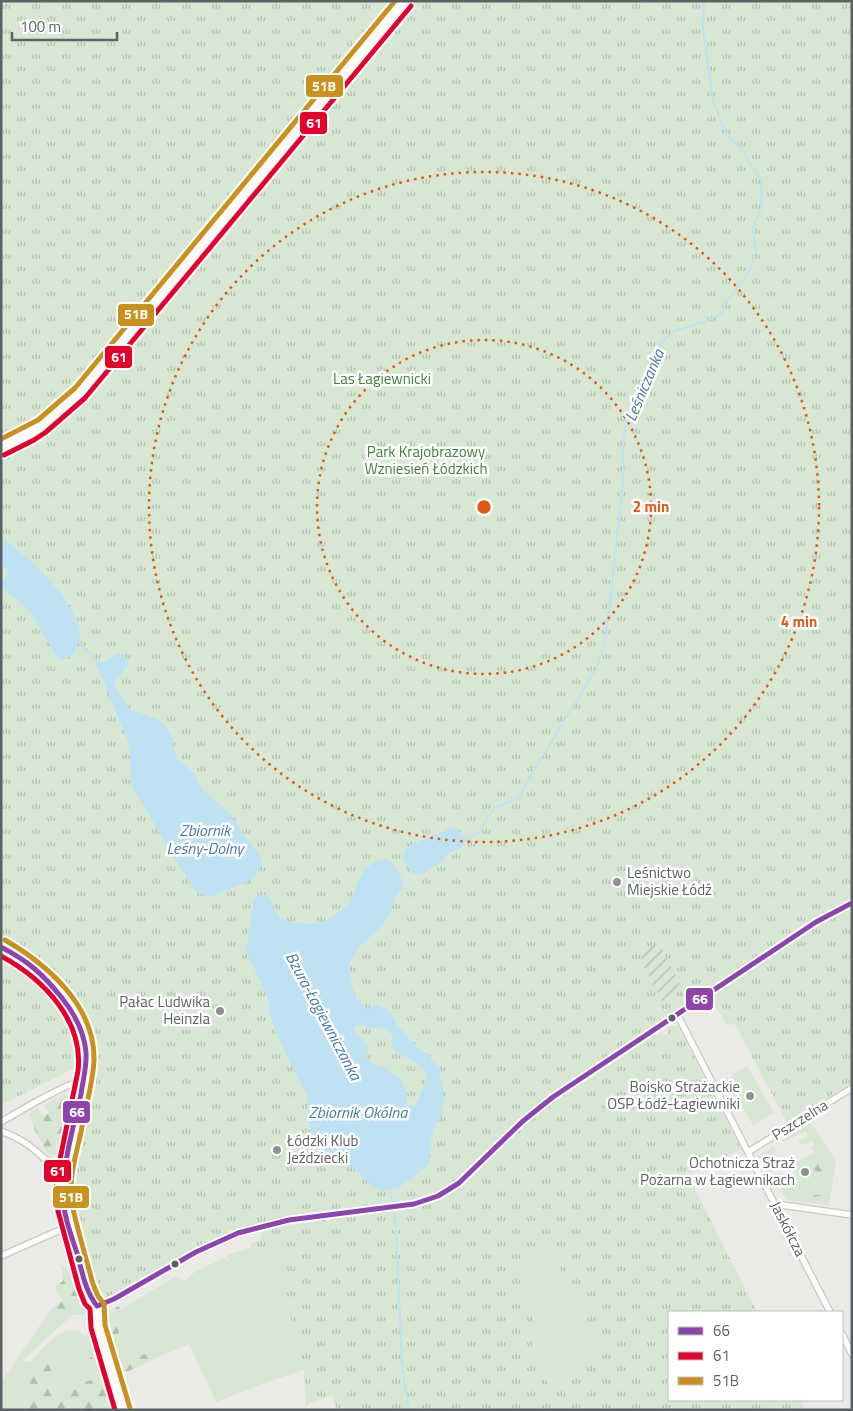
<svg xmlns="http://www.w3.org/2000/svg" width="853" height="1411" font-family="'Titillium Web',sans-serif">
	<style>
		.grass { fill: #d7e7d3 }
		.forest { fill: url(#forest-firs) }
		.park { fill: url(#park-tufts); fill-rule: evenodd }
		.garden { fill: url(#garden-furrows) }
		.water { fill: #bee2f4; fill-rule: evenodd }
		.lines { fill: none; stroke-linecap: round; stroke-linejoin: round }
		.stream { stroke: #bee2f4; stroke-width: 2 }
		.minor-casing { stroke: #c8c8c7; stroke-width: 8 }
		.tertiary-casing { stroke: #c8c8c7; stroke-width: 9 }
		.minor { stroke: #fcfcfb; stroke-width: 5.5 }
		.tertiary { stroke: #fcfcfb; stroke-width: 7 }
		.bus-1-casing { stroke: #fff; stroke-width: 9 }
		.bus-2-casing { stroke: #fff; stroke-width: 9 }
		.bus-3-casing { stroke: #fff; stroke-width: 9 }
		.bus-1 { stroke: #8e44ad; stroke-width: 5 }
		.bus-2 { stroke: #e4002b; stroke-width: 5 }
		.bus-3 { stroke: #c9911e; stroke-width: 5 }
		.ring { fill: none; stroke: #e15910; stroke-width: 2.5; stroke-dasharray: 2.5 5 }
		.poi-dot { fill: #8f9192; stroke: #fff; stroke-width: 2 }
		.bus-dot { fill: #5d6164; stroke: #fff; stroke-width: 2 }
		.labels { text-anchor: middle; stroke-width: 5; stroke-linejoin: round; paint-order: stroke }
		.park-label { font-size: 15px; fill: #3f843c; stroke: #fff }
		.poi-label { font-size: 15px; fill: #5d6164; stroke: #fff; text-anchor: end }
		.street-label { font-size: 15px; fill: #5d6164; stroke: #fff }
		.water-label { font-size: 16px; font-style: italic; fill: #457aa2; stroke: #fff }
		.centre { fill: #e15910; stroke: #fff; stroke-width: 2.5 }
		.ring-label { font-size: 15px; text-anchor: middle; font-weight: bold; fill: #e15910; stroke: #fff; stroke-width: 5; stroke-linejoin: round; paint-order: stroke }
		.line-badge { stroke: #fff; stroke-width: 2 }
		.badge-label { font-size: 14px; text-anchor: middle; font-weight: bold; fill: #fff }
	</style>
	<defs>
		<pattern id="forest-firs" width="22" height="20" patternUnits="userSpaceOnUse" patternTransform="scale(1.25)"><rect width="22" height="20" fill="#d7e7d3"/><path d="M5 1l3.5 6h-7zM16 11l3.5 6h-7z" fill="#b2bfaf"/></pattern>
		<pattern id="park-tufts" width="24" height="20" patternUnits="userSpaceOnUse" patternTransform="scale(1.25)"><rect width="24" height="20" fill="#d7e7d3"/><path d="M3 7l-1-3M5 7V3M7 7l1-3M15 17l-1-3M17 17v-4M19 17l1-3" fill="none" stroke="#b2bfaf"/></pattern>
		<pattern id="garden-furrows" width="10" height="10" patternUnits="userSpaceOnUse" patternTransform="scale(1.25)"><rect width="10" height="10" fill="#d7e7d3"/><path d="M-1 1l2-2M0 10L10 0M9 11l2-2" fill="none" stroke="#b2bfaf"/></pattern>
	</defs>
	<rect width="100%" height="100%" fill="#eceae7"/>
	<path class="grass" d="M 747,1066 L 774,1113 L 753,1125 L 726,1079 Z
		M 811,1123 L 836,1161 L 829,1206 L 820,1204 L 822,1202 L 820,1195 L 808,1197 L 799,1196 L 797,1198 L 798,1201 L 786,1200 L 779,1185 L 794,1178 L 787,1164 L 795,1181 L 798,1182 C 798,1172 790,1165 788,1155 L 790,1155 L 795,1163 L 814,1153 L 811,1147 L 814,1145 L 813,1141 L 802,1145 L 799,1142 L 799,1141 L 808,1136 L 806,1131 L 784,1142 L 781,1141 Z
		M 774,1146 L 776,1151 L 765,1158 L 772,1171 L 767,1173 L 758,1156 Z
		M 287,1245 L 337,1410 L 332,1395 L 306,1405 L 304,1370 L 265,1383 L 216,1402 L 189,1344 L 161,1356 L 159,1351 L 135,1357 L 126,1356 C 120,1340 116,1326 120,1310 L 176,1276 L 177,1279 L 180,1279 L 186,1281 C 191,1270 213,1265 223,1258 L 229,1262 L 227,1255 L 251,1248 Z
		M 547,1252 L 556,1253 L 562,1263 L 560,1273 L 585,1314 L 597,1344 C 589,1361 575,1377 561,1390 L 554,1389 L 540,1374 L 532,1360 L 531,1350 L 533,1341 L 532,1314 L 523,1292 L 521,1276 L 535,1255 Z
		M 51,1309 L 62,1310 L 74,1314 L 60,1326 L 25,1358 L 24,1361 L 30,1362 C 42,1350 56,1329 75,1331 C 78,1331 82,1334 86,1335 L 91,1357 L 93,1379 L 57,1392 L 51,1384 L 58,1366 L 30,1395 L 26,1410 L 1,1410 L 1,1382 Z"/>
	<path class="forest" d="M 65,1094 L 70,1099 L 72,1105 L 64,1147 L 52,1158 L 49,1156 L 34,1129 L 32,1121 L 29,1115 L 30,1113 L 38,1108 L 43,1116 L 49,1113 L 45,1107 L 46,1104 Z
		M 818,1149 L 821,1152 L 827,1169 L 820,1175 L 816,1174 L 811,1159 L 817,1154 Z
		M 813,1195 L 820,1195 L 823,1200 L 820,1204 L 798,1201 L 797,1199 L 798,1196 L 808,1197 Z
		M 59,1263 L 66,1268 L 79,1284 L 86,1314 C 75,1318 63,1309 51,1309 L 58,1305 L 63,1300 L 56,1291 L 56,1286 L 63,1281 L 62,1270 Z
		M 119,1306 C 122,1312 118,1319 118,1327 C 119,1337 122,1346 126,1356 L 135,1357 L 159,1350 L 161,1356 L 122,1374 L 134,1410 L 130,1410 L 106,1325 C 107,1313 108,1312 119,1306 Z
		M 92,1331 L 117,1410 L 26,1410 L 30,1395 L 23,1381 L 36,1362 L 52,1351 L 58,1366 L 51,1384 L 57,1392 L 93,1379 L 85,1365 L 91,1357 L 86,1335 Z"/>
	<path class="park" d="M 1,1 L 852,1 L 852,1082 L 787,1123 L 735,1024 L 727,1025 L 710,998 L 695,1006 L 655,1034 L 657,1036 L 660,1034 L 663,1036 L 669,1032 L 666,1028 L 672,1026 L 678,1026 L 741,1149 L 688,1175 L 757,1312 L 669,1312 L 669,1400 L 801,1400 L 806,1410 L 337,1410 L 332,1395 L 306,1405 L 304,1370 L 288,1306 L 280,1246 L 251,1248 L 250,1246 L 253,1242 L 260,1240 L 262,1232 L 278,1227 L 323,1220 L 323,1218 L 230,1231 L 88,1314 L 52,1180 L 88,1071 L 85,1063 L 1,1105 L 1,964 L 21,953 L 1,940 ZM 547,1252 L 556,1253 L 562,1263 L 560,1273 L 585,1314 L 597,1344 C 589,1361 575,1377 561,1390 L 554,1389 L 540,1374 L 532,1360 L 531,1350 L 535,1331 L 532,1314 L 523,1292 L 521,1276 L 535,1255 Z"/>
	<path class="garden" d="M 659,943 L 682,988 L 662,1001 L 643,966 L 640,953 Z"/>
	<path class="water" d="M 1,537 C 28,557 76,599 80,634 C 81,637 78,641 77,645 C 74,653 72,658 62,660 L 57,657 C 49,645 43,632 35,620 C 27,606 14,596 1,588 L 1,580 L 4,580 L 8,577 L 7,570 L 1,564 Z
		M 117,654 L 124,654 L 129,663 L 114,684 L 128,708 L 157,719 L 166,726 L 172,738 L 176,758 L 194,773 L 202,790 L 215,800 L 232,816 L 244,835 L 260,856 L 262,865 L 258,873 L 250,880 L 213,896 L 198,894 L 192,887 L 133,788 L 130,776 L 130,747 L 96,663 L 103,662 Z
		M 454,827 L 465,836 C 467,853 446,848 442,862 C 432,868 424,877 411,873 L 403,857 L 405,849 L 415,843 Z
		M 387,859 C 396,866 400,874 404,885 L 396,896 L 388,918 L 376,932 L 359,947 L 349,963 L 351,984 L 356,997 L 366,1009 L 377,1005 L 389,1010 L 398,1026 L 418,1048 L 428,1055 L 438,1067 L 444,1092 L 443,1103 L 441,1115 L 435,1126 L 431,1139 L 429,1163 L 417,1174 L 397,1189 L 382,1191 L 368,1183 L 357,1171 L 316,1145 L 314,1141 L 309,1121 L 307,1094 L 294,1072 L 277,1034 L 269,1013 L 269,1001 L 246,951 L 253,903 L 257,896 L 265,894 L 268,896 L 278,916 L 288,922 L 311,924 L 328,920 L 349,904 L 363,871 L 374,862 ZM 359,1025 L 364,1025 L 368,1029 L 383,1027 L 392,1035 L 392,1044 L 395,1051 L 422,1066 L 427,1074 L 424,1087 L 416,1105 L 410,1107 L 407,1104 L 407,1092 L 399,1078 L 384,1067 L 373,1065 L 366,1057 L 368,1047 L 355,1031 L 354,1026 Z"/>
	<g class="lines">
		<path class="stream" d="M 78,640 C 84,649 94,656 99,664
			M 466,841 L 480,831 L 494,808 L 519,798 L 525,785 L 596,669 L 603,648 L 610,604 L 624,471 L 622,457 L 626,418 L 660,344 L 674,331 L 704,322 L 721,314 L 727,301 L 749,272 L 756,250 L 753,229 L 762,205 L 761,181 L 741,149 L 727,136 L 713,100 L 703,29 L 704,1
			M 390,1188 L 396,1226 L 402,1366 L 409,1410"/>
		<g class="minor-casing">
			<path id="minor" d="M 677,1014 L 830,1312
				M 1,1122 C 28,1106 55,1090 84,1079
				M 1,1131 C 14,1136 26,1142 36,1151 C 48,1161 50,1167 65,1171
				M 748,1152 L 852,1088
				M 775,1204 L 852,1215
				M 1,1256 L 69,1226
				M 842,1334 L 852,1354"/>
		</g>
		<g class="tertiary-casing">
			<path id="tertiary" d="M 1,440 L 48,417
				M 1,448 L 31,433 L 42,426 L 80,393 L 405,1
				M 1,947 C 40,966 84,1008 86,1054 C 87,1070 82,1087 79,1103 C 74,1126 70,1149 65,1171 L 63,1192 L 65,1209 L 86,1287 L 92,1300 L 97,1306 L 98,1326 L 123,1410
				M 97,1306 L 114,1299 L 196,1252 L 238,1233 L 263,1226 L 289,1220 L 414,1204 L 438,1196 L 459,1183 L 523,1121 L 553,1097 L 816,922 L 852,903"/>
		</g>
		<use href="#minor" class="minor"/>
		<use href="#tertiary" class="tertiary"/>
		<g class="bus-1-casing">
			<path id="bus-1" d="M 1,947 C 29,962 42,973 62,998 C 74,1013 84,1032 86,1052 C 87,1066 83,1080 81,1094 C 74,1124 63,1163 63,1194 C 63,1214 71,1235 77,1253 C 82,1271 85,1291 97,1306
				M 97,1306 L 114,1299 L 196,1252 L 238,1233 L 289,1220 L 414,1204 L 438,1196 L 459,1183 L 523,1121 L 553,1097 L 816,922 L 852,903"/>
		</g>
		<g class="bus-2-casing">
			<path id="bus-2" d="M 4,455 L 34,440 L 46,432 L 85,398 L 411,6
				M 1,956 C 43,979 84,1020 78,1071 L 58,1169 L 56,1193 L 58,1211 L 79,1289 L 85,1304 L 90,1309 L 91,1328 L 115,1410"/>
		</g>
		<g class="bus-3-casing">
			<path id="bus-3" d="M 1,439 L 38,420 L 75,388 L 395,1
				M 5,940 C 48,965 95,1006 94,1060 C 93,1084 85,1108 81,1132 C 77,1151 70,1172 71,1192 C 71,1204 75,1217 78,1229 C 83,1248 88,1266 93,1284 L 98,1296 L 104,1304 L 105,1325 L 130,1408"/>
		</g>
		<use href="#bus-1" class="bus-1"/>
		<use href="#bus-2" class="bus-2"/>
		<use href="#bus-3" class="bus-3"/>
	</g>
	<g class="ring">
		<circle cx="484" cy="507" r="167"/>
		<circle cx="484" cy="507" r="335"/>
	</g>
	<g class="poi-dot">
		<circle cx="617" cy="882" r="5"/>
		<circle cx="220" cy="1011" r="5"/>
		<circle cx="750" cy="1096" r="5"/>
		<circle cx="277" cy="1150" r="5"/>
		<circle cx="805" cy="1172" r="5"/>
	</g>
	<g class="bus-dot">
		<circle cx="672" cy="1018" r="4.5"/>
		<circle cx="79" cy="1259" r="4.5"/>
		<circle cx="175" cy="1264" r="4.5"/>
	</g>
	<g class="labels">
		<g class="park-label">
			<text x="382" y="384">Las Łagiewnicki</text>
			<text x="426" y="457">Park Krajobrazowy<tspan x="426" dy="17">Wzniesień Łódzkich</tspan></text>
		</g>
		<g class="poi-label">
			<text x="627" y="878" text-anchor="start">Leśnictwo<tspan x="627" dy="17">Miejskie Łódź</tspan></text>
			<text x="210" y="1007">Pałac Ludwika<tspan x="210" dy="17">Heinzla</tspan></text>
			<text x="740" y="1092">Boisko Strażackie<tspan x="740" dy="17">OSP Łódź-Łagiewniki</tspan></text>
			<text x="287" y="1146" text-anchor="start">Łódzki Klub<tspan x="287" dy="17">Jeździecki</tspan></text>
			<text x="795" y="1168">Ochotnicza Straż<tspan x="795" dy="17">Pożarna w Łagiewnikach</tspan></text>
		</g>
		<g class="street-label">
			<text transform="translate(800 1120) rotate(-32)" y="5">Pszczelna</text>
			<text transform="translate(788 1229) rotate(63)" y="5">Jaskółcza</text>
		</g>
		<g class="water-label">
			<text transform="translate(644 385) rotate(-67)" y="6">Leśniczanka</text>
			<text x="205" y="836">Zbiornik<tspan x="205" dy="18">Leśny-Dolny</tspan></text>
			<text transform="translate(324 1016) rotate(62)" y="6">Bzura-Łagiewniczanka</text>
			<text x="358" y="1118">Zbiornik Okólna</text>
		</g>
	</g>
	<circle cx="484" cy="507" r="8" class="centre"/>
	<g class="ring-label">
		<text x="651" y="512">2 min</text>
		<text x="799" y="627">4 min</text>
	</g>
	<g class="line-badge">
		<rect x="305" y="74" width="39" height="24" rx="5" fill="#c9911e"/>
		<rect x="299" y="111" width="29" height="24" rx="5" fill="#e4002b"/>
		<rect x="117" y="303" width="38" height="24" rx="5" fill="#c9911e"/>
		<rect x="104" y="345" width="29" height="24" rx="5" fill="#e4002b"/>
		<rect x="685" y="987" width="29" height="24" rx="5" fill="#8e44ad"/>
		<rect x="62" y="1100" width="29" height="24" rx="5" fill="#8e44ad"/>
		<rect x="43" y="1159" width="29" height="24" rx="5" fill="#e4002b"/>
		<rect x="52" y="1185" width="38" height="24" rx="5" fill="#c9911e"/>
	</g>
	<g class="badge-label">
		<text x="324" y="91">51B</text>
		<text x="314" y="128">61</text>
		<text x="136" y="319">51B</text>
		<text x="119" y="362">61</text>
		<text x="700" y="1004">66</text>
		<text x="77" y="1117">66</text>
		<text x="58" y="1176">61</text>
		<text x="71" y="1202">51B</text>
	</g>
	<rect width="853" height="1411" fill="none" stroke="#5d6164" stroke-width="5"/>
	<rect x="668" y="1311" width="175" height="90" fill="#ffffff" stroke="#bec0c1"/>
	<rect x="678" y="1327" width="25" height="8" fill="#8e44ad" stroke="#bec0c1"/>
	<text x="713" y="1336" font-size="15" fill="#5d6164">66</text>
	<rect x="678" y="1352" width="25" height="8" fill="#e4002b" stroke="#bec0c1"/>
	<text x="713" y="1361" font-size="15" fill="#5d6164">61</text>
	<rect x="678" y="1377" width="25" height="8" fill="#c9911e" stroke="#bec0c1"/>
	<text x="713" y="1386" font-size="15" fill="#5d6164">51B</text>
	<path d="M12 32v8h105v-8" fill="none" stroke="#5d6164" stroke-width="2.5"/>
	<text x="20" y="32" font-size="15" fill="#5d6164" stroke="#ffffff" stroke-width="4" paint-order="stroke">100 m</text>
</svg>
